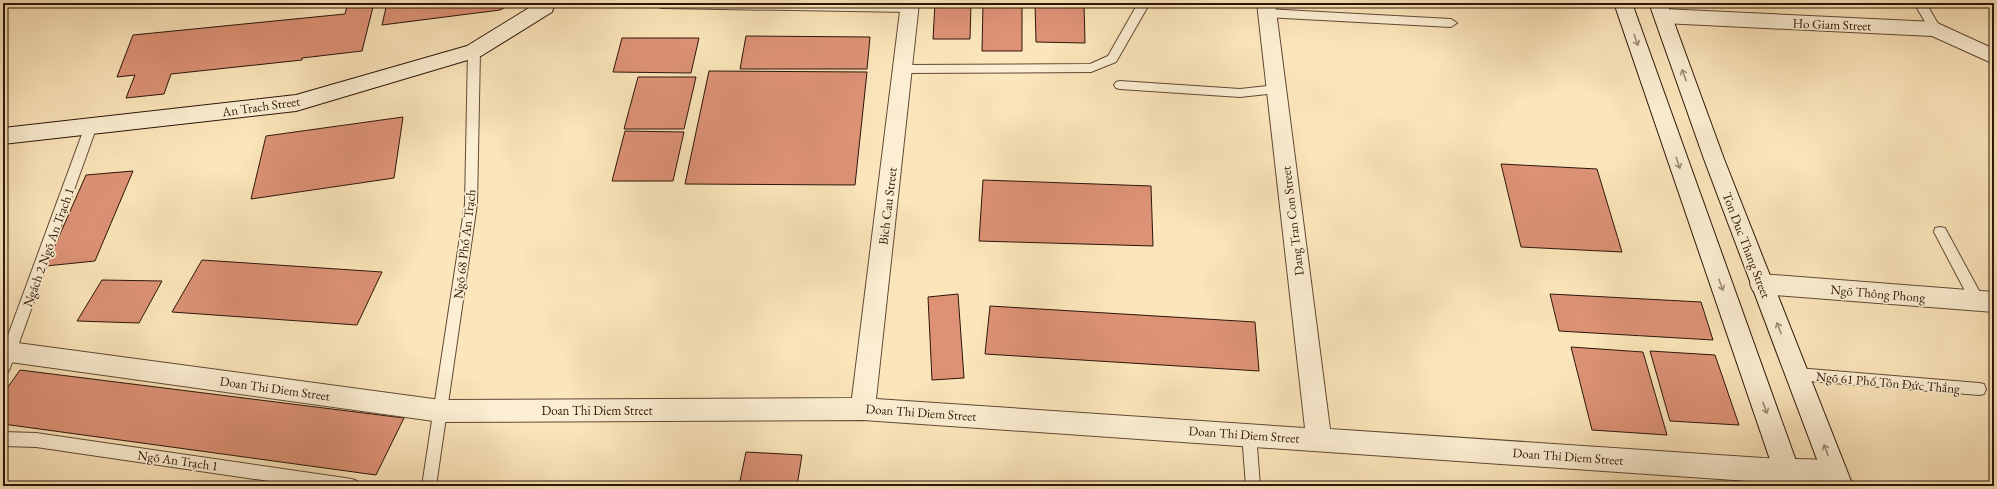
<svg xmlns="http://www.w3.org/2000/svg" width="1997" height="489" font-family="'EB Garamond',serif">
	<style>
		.building { fill: #dd9276; stroke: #2c1508 }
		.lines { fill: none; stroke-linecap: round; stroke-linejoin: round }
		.lane-casing { stroke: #604934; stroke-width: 2 }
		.street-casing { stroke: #604934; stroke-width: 2 }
		.secondary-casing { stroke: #2c1508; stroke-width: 2 }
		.lane { fill: #fceed2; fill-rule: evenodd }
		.street { fill: #fceed2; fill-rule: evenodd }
		.secondary { fill: #fceed2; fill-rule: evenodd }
		.oneway { stroke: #9e8c77 }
		.labels { text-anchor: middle; stroke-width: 3.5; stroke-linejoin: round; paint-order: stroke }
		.street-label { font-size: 13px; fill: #2c1508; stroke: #fceed2 }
	</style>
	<rect width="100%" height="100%" fill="#fbe5ba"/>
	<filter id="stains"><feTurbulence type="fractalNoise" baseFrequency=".005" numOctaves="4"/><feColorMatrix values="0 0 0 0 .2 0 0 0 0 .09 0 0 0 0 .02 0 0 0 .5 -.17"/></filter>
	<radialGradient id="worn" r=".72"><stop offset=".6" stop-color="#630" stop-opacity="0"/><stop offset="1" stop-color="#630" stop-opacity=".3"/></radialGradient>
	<path class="building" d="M 374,3 L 362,51 L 302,58 L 302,60 L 171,74 L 164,94 L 126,98 L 135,75 L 117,77 L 133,35 L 345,14 L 347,6 Z
		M 387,3 L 508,3 L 508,6 L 500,10 L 382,25 Z
		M 935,3 L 971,3 L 970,39 L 933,39 Z
		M 983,3 L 1022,3 L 1022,51 L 982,51 Z
		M 1035,3 L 1084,3 L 1085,43 L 1036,42 Z
		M 746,36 L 870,37 L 867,69 L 740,69 Z
		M 622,38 L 699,38 L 691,73 L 613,72 Z
		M 709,71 L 867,72 L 855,185 L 685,184 Z
		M 638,77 L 696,77 L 684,129 L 624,129 Z
		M 403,117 L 394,178 L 251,199 L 266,136 Z
		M 625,131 L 684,132 L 673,181 L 612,181 Z
		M 1501,164 L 1597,169 L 1622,252 L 1521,247 Z
		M 133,171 L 95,261 L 46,266 L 86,175 Z
		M 983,180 L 1151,186 L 1153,246 L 979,241 Z
		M 202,260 L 382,272 L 357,325 L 172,312 Z
		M 102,280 L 162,281 L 139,323 L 77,321 Z
		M 958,294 L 964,378 L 932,380 L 928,297 Z
		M 1550,294 L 1701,302 L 1713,340 L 1559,331 Z
		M 990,306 L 1255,322 L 1259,371 L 985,354 Z
		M 1571,347 L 1643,352 L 1667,435 L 1592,430 Z
		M 1650,351 L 1715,355 L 1739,425 L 1670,421 Z
		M 20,370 L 404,418 L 376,475 L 3,424 L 3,394 Z
		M 746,452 L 802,455 L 797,486 L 739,486 Z
		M 1019,483 L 1066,486 L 1019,486 Z"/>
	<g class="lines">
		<g class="lane-casing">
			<path id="lane" d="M 657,3 L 910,4 L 916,8 L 910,12 L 662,8 L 658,7 Z
				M 1914,3 L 1926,3 L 1941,29 L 1939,32 L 1931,32 Z
				M 1141,4 L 1147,8 L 1116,62 L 1091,72 L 903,73 L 899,72 L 897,69 L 899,66 L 903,65 L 1090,64 L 1108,56 L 1137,5 Z
				M 1267,9 L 1451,19 L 1457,23 L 1451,27 L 1267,17 L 1261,13 Z
				M 474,47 L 480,51 L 477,204 L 436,486 L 422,486 L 465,204 L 468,51 Z
				M 1120,81 L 1240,89 L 1276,85 L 1280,86 L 1282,89 L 1280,92 L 1276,93 L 1240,97 L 1120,89 L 1116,88 L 1114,85 L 1116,82 Z
				M 91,121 L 95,123 L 97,126 L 10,368 L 8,372 L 3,374 L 3,349 L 85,126 L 87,123 Z
				M 1940,227 L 1945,228 L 1983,298 L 1985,302 L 1983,306 L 1978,308 L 1973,306 L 1934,232 L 1935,228 Z
				M 1797,368 L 1979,383 L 1984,384 L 1986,389 L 1984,394 L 1979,395 L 1797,380 L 1792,378 L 1790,374 L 1792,370 Z
				M 1249,427 L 1254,429 L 1256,434 L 1260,486 L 1246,486 L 1242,434 L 1244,429 Z
				M 3,432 L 36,433 L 352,479 L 357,481 L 359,486 L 303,486 L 36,447 L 3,446 Z"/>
		</g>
		<g class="street-casing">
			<path id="street" d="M 901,3 L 919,3 L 876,399 L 1305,428 L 1257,3 L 1275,3 L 1330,429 L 1763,458 L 1834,460 L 1843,464 L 1847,472 L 1843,480 L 1834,484 L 1763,482 L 863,420 L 441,422 L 10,362 L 3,360 L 3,344 L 10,342 L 441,400 L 852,398 Z
				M 1663,9 L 1935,22 L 1994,49 L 1994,64 L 1932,36 L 1663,23 L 1656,21 L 1654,16 L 1656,11 Z
				M 1761,274 L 1994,292 L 1994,312 L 1761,294 L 1753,291 L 1750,284 L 1753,277 Z"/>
		</g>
		<g class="secondary-casing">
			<path id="secondary" d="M 537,3 L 555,3 L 552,12 L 481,56 L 296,111 L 3,144 L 3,128 L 296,95 L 467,46 Z
				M 1614,3 L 1632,3 L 1805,486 L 1779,486 Z
				M 1649,3 L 1667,3 L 1724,159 L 1853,486 L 1827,486 L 1704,159 Z"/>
		</g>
		<use href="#lane" class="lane"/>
		<use href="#street" class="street"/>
		<use href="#secondary" class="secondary"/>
	</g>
	<defs><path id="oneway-shaft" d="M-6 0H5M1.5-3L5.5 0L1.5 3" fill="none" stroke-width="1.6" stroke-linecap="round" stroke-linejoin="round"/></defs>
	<g class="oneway">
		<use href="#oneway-shaft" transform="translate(1636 40) rotate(71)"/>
		<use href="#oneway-shaft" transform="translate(1684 75) rotate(-110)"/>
		<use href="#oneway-shaft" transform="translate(1678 163) rotate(71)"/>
		<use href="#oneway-shaft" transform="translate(1721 285) rotate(70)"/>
		<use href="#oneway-shaft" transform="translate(1779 328) rotate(-111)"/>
		<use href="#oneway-shaft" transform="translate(1765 408) rotate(70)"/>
		<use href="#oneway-shaft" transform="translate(1826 450) rotate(-111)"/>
	</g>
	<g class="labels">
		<g class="street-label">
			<text transform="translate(1832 24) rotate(2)" y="5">Ho Giam Street</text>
			<text transform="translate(261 106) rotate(-8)" y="5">An Trach Street</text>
			<text transform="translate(887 206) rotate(-83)" y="5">Bich Cau Street</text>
			<text transform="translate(1292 221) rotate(-97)" y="5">Dang Tran Con Street</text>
			<text transform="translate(464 244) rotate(-83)" y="5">Ngõ 68 Phố An Trạch</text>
			<text transform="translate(1747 245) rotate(69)" y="5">Ton Duc Thang Street</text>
			<text transform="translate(48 247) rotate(-70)" y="5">Ngách 2 Ngõ An Trạch 1</text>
			<text transform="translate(1878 293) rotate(5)" y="5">Ngõ Thông Phong</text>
			<text transform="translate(1888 382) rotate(5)" y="5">Ngõ 61 Phố Tôn Đức Thắng</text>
			<text transform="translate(275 388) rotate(8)" y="5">Doan Thi Diem Street</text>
			<text x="597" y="415">Doan Thi Diem Street</text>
			<text transform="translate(921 412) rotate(4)" y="5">Doan Thi Diem Street</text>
			<text transform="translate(1244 434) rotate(4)" y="5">Doan Thi Diem Street</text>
			<text transform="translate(1568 456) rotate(4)" y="5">Doan Thi Diem Street</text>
			<text transform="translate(178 460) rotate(8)" y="5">Ngõ An Trạch 1</text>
		</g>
	</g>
	<rect width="1997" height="489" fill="none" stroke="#fbe5ba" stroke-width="16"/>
	<rect x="4" y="4" width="1989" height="481" fill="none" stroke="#2c1508" stroke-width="2"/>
	<rect x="8" y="8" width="1981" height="473" fill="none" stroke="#2c1508"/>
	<rect width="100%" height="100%" filter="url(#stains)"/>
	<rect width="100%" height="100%" fill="url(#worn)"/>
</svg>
